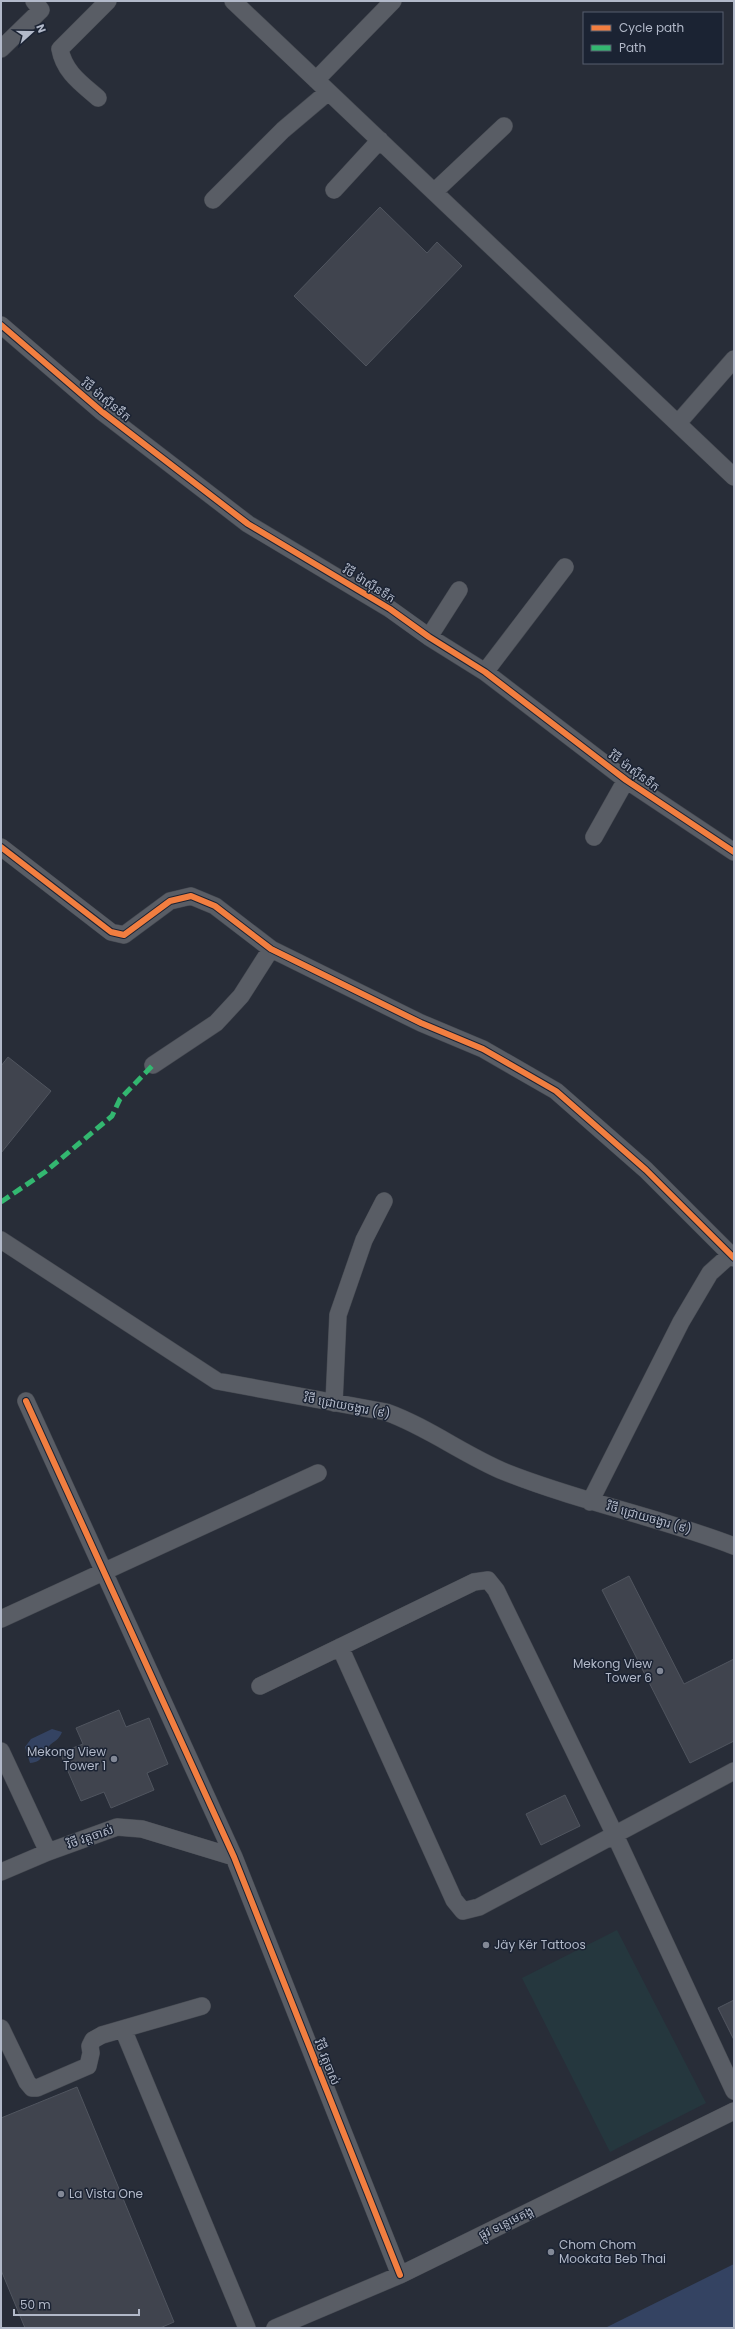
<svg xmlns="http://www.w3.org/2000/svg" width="735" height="2329" font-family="Poppins,'Noto Sans Khmer',sans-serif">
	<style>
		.green { fill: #25373e }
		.water { fill: #344362 }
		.building { fill: #40444e; stroke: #50555f }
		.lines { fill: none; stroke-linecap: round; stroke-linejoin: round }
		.minor-casing { stroke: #454951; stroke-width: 18 }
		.minor { stroke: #595d65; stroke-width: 17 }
		.quiet { stroke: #33b770; stroke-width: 5; stroke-dasharray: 10 5; stroke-linecap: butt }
		.cycleway-casing { stroke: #1b2333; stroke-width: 8 }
		.cycleway { stroke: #f27e40; stroke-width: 6 }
		.poi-dot { fill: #828896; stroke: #1b2333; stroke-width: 1.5 }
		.labels { text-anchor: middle; stroke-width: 3; stroke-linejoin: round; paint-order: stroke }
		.street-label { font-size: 12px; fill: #b2b9c9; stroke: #1b2333 }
		.poi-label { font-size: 12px; fill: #b2b9c9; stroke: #1b2333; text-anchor: start }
	</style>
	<rect width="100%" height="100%" fill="#282d38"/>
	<path class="green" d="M 617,1930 L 706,2103 L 610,2152 L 522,1978 Z"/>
	<path class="water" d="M 52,1729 L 62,1732 C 59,1740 54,1741 49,1746 C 41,1754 44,1762 30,1763 L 25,1747 L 31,1739 Z
		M 734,2264 L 734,2328 L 605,2328 Z"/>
	<path class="building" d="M 380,207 L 427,253 L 437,242 L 462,266 L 366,366 L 294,296 Z
		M 8,1057 L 51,1091 L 1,1153 L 1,1066 Z
		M 629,1576 L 684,1684 L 734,1659 L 734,1741 L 690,1763 L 602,1590 Z
		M 119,1710 L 126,1727 L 149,1718 L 168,1764 L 147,1773 L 154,1790 L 111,1808 L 104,1792 L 81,1801 L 60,1753 L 83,1744 L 76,1728 Z
		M 565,1795 L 580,1826 L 541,1845 L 526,1814 Z
		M 734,2000 L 734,2040 L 718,2008 Z
		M 77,2087 L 174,2322 L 160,2328 L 25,2328 L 1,2270 L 1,2118 Z"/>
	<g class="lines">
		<g class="minor-casing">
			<path id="minor" d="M 233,1 L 734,477
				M 1,49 L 41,10 L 34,1
				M 316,80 L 393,1
				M 98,98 C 82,84 64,72 60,49 L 108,1
				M 334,190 L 380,140
				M 434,192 L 504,126
				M 213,200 L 283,130 L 328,92
				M 1,325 L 101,411 L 248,524 L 390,609 L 429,637 L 485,672 L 626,780 L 734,852
				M 678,423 L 734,359
				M 429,637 L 459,590
				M 485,672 L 565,567
				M 594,837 L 626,780
				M 1,847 L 111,932 L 124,935 L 170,901 L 191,896 L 215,906 L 271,949 L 421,1023 L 483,1049 L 556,1091 L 646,1170 L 734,1258
				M 153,1065 L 216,1023 L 241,996 L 271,949
				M 1,1240 L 217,1381 L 386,1412 C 428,1427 464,1455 505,1472 C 580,1502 659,1517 734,1546
				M 26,1401 L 234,1857 L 400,2275
				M 334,1403 L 338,1315 L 364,1240 L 384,1201
				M 590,1502 L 681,1322 L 710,1273 L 730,1255
				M 1,1619 L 318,1473
				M 340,1647 L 454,1900 L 463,1911 L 479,1907 L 734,1771
				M 260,1686 L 474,1582 L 488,1580 L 496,1590 L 614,1833 L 734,2091
				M 1,1751 L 48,1852
				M 1,1872 L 48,1852 L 117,1827 L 142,1829 L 234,1857
				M 1,2028 L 27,2082 L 32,2088 L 37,2088 L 88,2066 L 91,2053 L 90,2046 L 93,2040 L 102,2035 L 202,2006
				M 123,2029 L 247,2328
				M 275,2328 L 400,2275 L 734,2111"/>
		</g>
		<use href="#minor" class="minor"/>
		<path class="quiet" d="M 1,1202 L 45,1172 L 112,1116 L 120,1099 L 153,1065"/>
		<g class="cycleway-casing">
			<path id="cycleway" d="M 1,325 L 101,411 L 248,524 L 390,609 L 429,637 L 485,672 L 626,780 L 734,852
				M 1,847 L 111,932 L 124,935 L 170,901 L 191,896 L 215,906 L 271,949 L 421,1023 L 483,1049 L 556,1091 L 646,1170 L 734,1258
				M 26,1401 L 234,1857 L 400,2275"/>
		</g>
		<use href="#cycleway" class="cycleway"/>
	</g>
	<g class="poi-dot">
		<circle cx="660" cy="1671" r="4"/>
		<circle cx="114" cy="1759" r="4"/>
		<circle cx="486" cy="1945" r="4"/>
		<circle cx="61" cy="2194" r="4"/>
		<circle cx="551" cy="2252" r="4"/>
	</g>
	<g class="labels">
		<g class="street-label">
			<text transform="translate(106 400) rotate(39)" y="4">វិថី ម៉ាស៊ីនទឹក</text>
			<text transform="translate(369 584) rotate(32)" y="4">វិថី ម៉ាស៊ីនទឹក</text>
			<text transform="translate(634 771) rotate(36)" y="4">វិថី ម៉ាស៊ីនទឹក</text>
			<text transform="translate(347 1406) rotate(11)" y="4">វិថី ជ្រោយចង្វារ (៩)</text>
			<text transform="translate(649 1518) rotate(16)" y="4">វិថី ជ្រោយចង្វារ (៩)</text>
			<text transform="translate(90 1837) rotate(-19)" y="4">វិថី វត្តចាស់</text>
			<text transform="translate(327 2062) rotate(68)" y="4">វិថី វត្តចាស់</text>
			<text transform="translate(506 2223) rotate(-26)" y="4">ផ្លូវ ទន្លេមេគង្គ</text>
		</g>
		<g class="poi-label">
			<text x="652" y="1668" text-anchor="end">Mekong View<tspan x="652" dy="14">Tower 6</tspan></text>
			<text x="106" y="1756" text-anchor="end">Mekong View<tspan x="106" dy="14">Tower 1</tspan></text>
			<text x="494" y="1949">Jäy Kër Tattoos</text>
			<text x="69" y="2198">La Vista One</text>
			<text x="559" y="2249">Chom Chom<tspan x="559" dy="14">Mookata Beb Thai</tspan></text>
		</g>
	</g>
	<rect width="735" height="2329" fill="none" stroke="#b2b9c9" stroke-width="4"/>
	<rect x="583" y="12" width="140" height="52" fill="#1b2333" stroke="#575f6f"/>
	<rect x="591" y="25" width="20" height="6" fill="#f27e40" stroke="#575f6f"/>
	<text x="619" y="32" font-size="12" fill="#b2b9c9">Cycle path</text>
	<rect x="591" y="45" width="20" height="6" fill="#33b770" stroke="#575f6f"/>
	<text x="619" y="52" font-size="12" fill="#b2b9c9">Path</text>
	<g transform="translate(32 32) rotate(69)" stroke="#1b2333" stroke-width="3" paint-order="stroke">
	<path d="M0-3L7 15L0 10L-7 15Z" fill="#b2b9c9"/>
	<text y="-6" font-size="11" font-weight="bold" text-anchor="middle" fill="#b2b9c9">N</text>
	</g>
	<path d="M14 2309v6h125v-6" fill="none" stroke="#b2b9c9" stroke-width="2"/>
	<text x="20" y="2309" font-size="12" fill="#b2b9c9" stroke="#1b2333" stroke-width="3" paint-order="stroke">50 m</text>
</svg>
